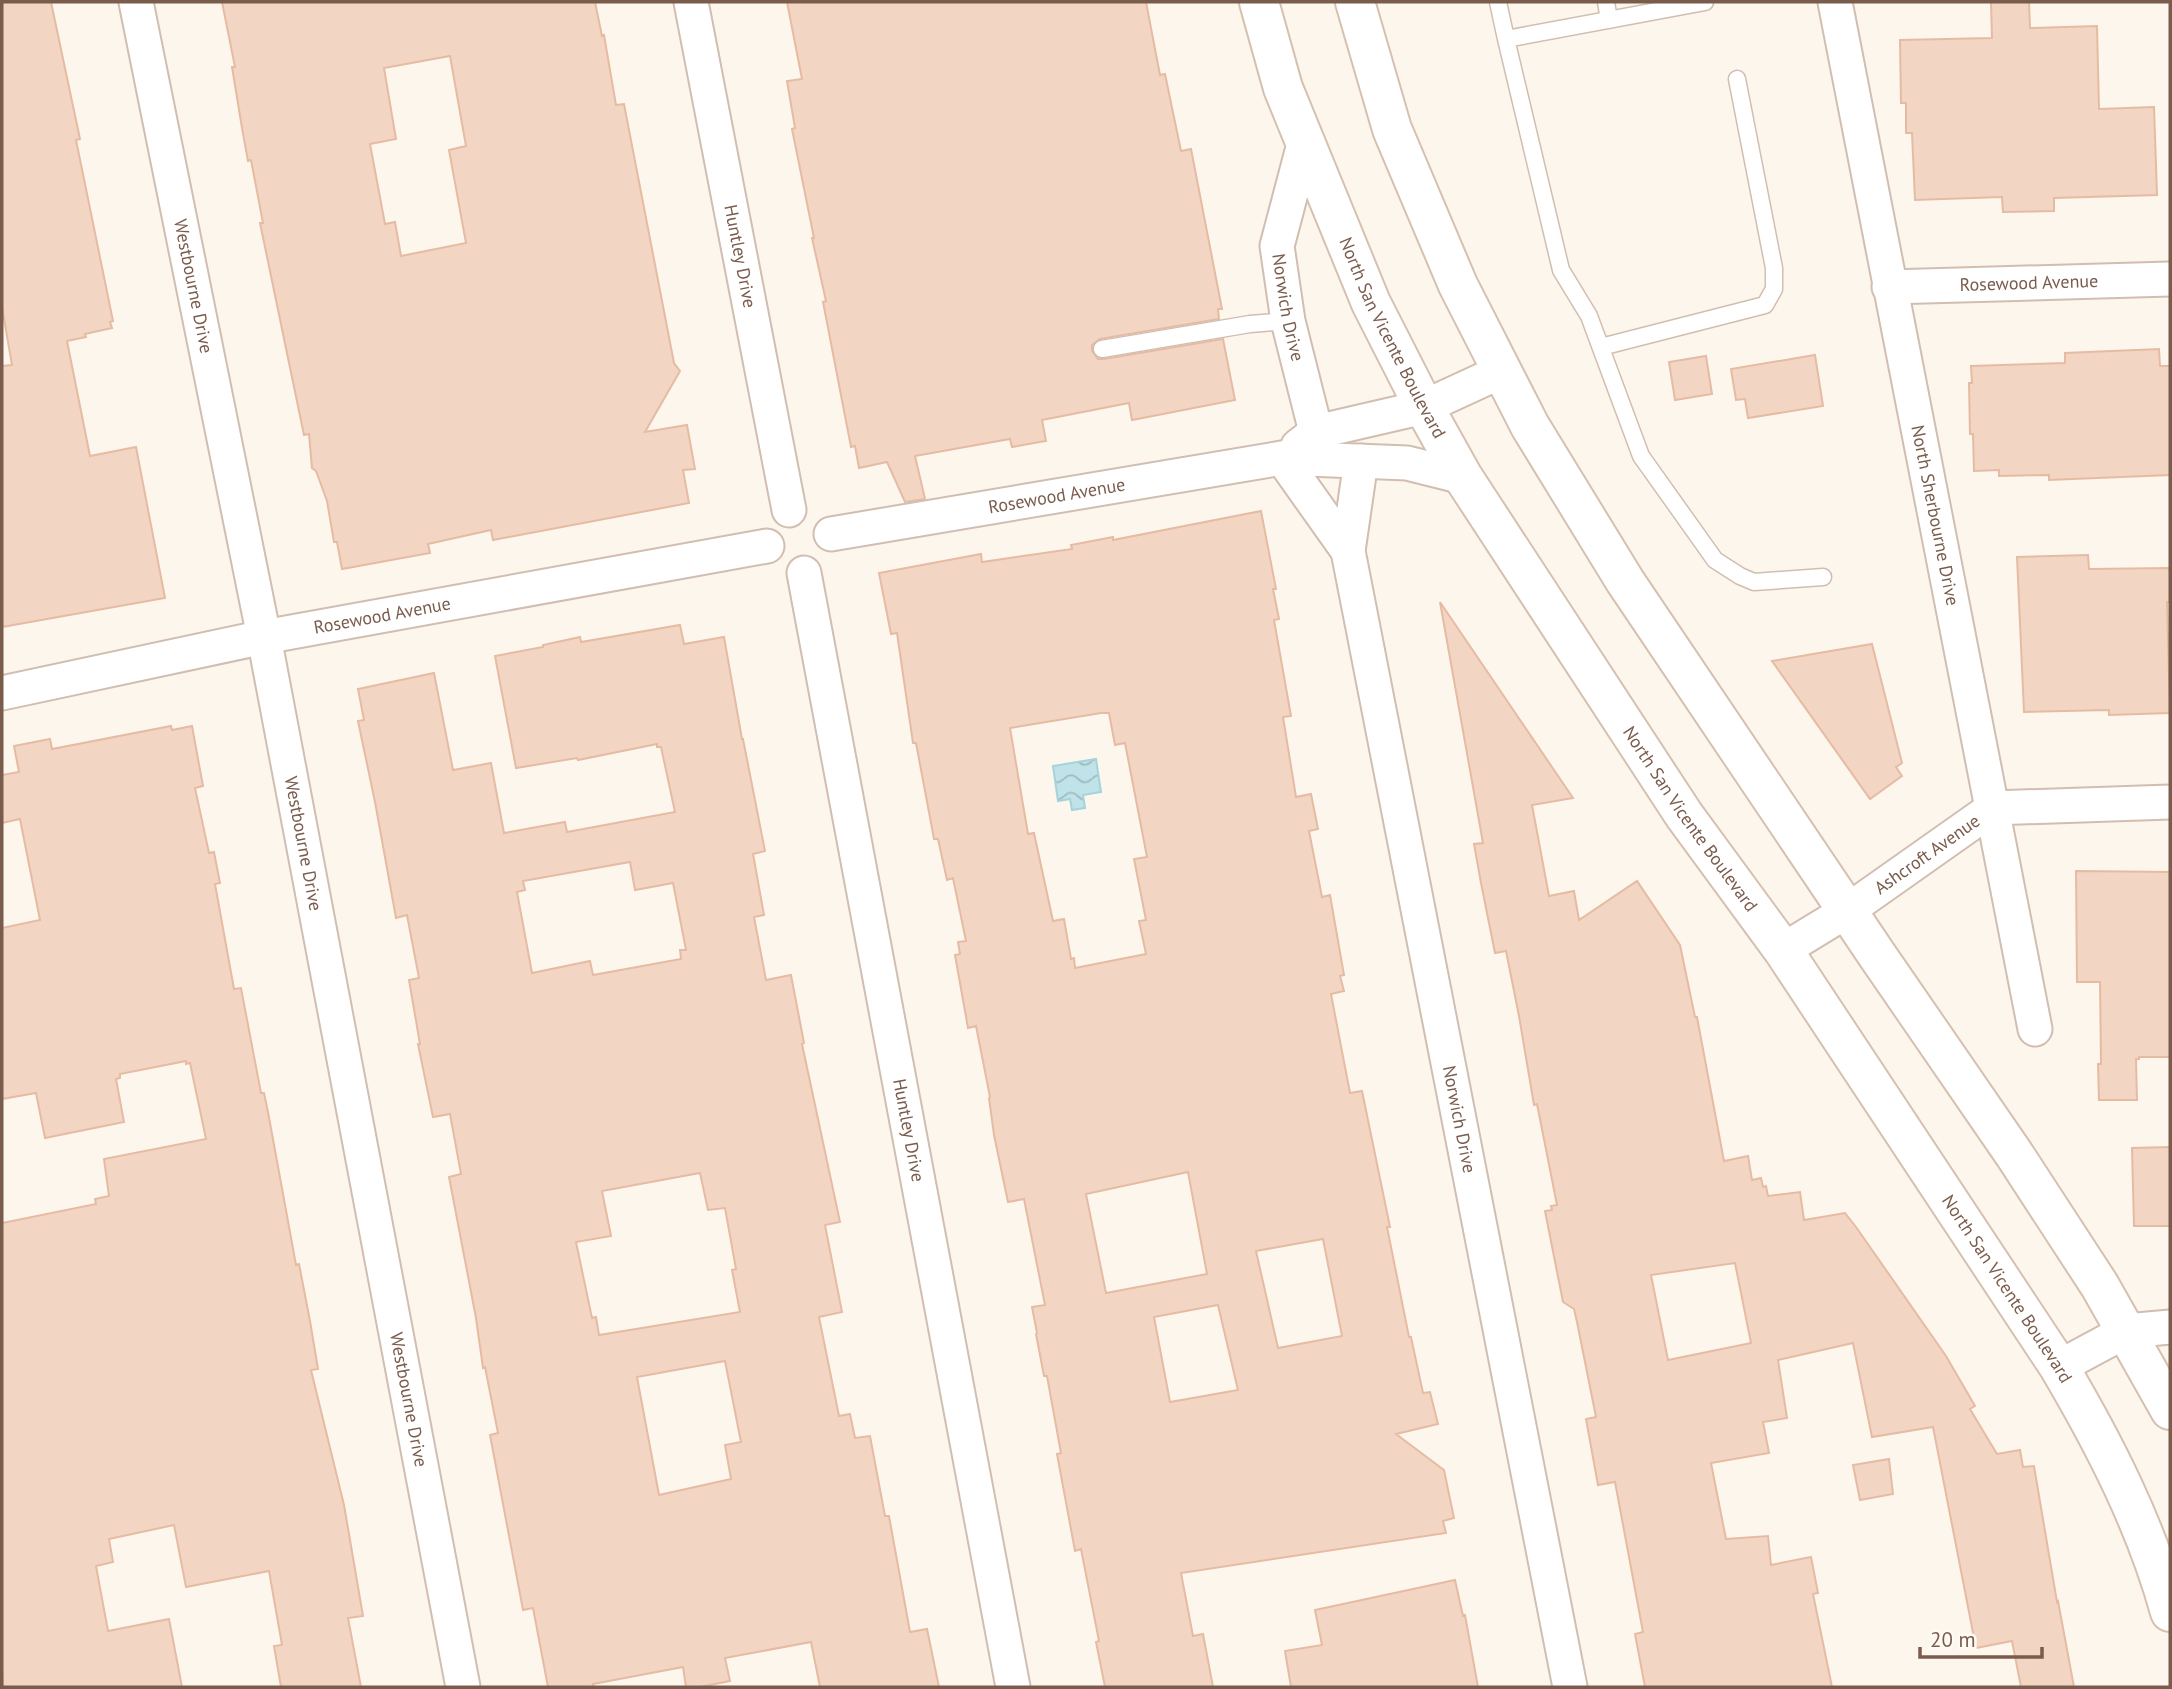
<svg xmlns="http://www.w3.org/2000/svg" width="2172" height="1689" font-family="'PT Sans',sans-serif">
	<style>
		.water { fill: url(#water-waves); stroke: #a5d3da; stroke-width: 2 }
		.building { fill: #f3d5c3; stroke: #e6bba3; stroke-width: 2; fill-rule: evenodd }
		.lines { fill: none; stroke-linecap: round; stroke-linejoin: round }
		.lane-casing { stroke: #d1beb0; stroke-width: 19 }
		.street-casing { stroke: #d1beb0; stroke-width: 37 }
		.secondary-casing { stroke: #d6c0b0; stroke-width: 42 }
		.lane { stroke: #fff; stroke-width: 16 }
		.street { stroke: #fff; stroke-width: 33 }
		.secondary { stroke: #fff; stroke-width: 38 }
		.labels { text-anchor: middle; stroke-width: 5; stroke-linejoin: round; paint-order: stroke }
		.street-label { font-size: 18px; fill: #7a5c4d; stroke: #fffaf3 }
	</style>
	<defs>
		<pattern id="water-waves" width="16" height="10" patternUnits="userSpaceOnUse" patternTransform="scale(1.75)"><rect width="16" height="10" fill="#bfe3e8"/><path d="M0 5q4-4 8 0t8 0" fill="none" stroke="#a0bbbe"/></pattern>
	</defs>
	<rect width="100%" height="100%" fill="#fdf6ec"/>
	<path class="water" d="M 1096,759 L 1101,792 L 1083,795 L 1085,808 L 1072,810 L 1070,799 L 1058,801 L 1053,766 Z"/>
	<path class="building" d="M 2,2 L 51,2 L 80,139 L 76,140 L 113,321 L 110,322 L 112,328 L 85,334 L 86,337 L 67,341 L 90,456 L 136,447 L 165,598 L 2,627 L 2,366 L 12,365 L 2,307 Z
		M 222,2 L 595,2 L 602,36 L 604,35 L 616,105 L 624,104 L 674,363 L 680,371 L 645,432 L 687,425 L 695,469 L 683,470 L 689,503 L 493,540 L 491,530 L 428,544 L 430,553 L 342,569 L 337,542 L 334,542 L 327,501 L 316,471 L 312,468 L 309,434 L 304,435 L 260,223 L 263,223 L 251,160 L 248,161 L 242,128 L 232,67 L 235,67 ZM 450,56 L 466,146 L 449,150 L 466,243 L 401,256 L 395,222 L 385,224 L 370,144 L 396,139 L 384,68 Z
		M 787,2 L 1146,2 L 1160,75 L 1165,74 L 1181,151 L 1191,149 L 1222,309 L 1218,309 L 1219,319 L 1100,339 L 1092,345 L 1092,351 L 1098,359 L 1104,359 L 1223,339 L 1235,400 L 1132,420 L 1129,403 L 1042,420 L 1046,441 L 1012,447 L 1010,439 L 915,456 L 925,499 L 905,502 L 887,462 L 859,468 L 855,446 L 851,447 L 823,302 L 826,301 L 812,238 L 814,238 L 792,129 L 795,128 L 787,81 L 802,79 Z
		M 1991,2 L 2029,2 L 2030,28 L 2097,26 L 2099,109 L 2154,107 L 2157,195 L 2054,198 L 2054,211 L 2003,212 L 2002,197 L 1915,200 L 1912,133 L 1906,133 L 1906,103 L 1901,103 L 1900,40 L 1992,38 Z
		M 2159,349 L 2160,366 L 2170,366 L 2170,475 L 2049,480 L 2049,475 L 1999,476 L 1999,470 L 1974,471 L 1973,434 L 1970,434 L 1969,383 L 1972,383 L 1971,366 L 2065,363 L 2065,353 Z
		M 1815,355 L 1823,406 L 1748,418 L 1745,399 L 1736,400 L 1731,369 Z
		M 1706,356 L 1712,394 L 1675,400 L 1669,362 Z
		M 1261,511 L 1276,589 L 1273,589 L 1279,619 L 1274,620 L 1291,716 L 1283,717 L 1296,797 L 1311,794 L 1318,829 L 1309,831 L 1322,897 L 1330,895 L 1344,975 L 1340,976 L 1344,991 L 1331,994 L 1350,1093 L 1362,1091 L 1390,1227 L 1387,1227 L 1409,1337 L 1411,1337 L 1423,1393 L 1430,1392 L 1438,1424 L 1396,1434 L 1444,1470 L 1454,1518 L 1443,1521 L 1446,1533 L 1181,1573 L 1193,1636 L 1203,1634 L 1213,1687 L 1105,1687 L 1096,1642 L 1099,1641 L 1081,1549 L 1075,1551 L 1057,1454 L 1061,1453 L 1047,1376 L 1044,1376 L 1036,1334 L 1037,1333 L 1032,1307 L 1045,1305 L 1024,1199 L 1008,1202 L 994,1135 L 989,1098 L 990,1097 L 976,1026 L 968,1028 L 955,955 L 960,954 L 958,942 L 966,941 L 953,878 L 947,880 L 938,839 L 934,839 L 916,743 L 913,743 L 897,633 L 891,634 L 879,573 L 981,554 L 982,562 L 1072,549 L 1071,545 L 1113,537 L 1113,540 ZM 1101,713 L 1109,713 L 1115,745 L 1125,743 L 1147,857 L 1134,859 L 1146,920 L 1139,921 L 1146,954 L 1075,968 L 1074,958 L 1071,959 L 1064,919 L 1053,921 L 1034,833 L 1028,834 L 1010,728 ZM 1188,1172 L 1207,1274 L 1106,1293 L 1086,1194 ZM 1323,1239 L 1342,1336 L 1278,1348 L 1256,1251 ZM 1218,1305 L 1238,1390 L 1170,1402 L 1154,1317 Z
		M 2088,555 L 2089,569 L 2170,568 L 2170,602 L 2167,602 L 2170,713 L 2109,715 L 2109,710 L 2024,712 L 2017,557 Z
		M 1440,602 L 1573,798 L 1532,805 L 1549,896 L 1574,891 L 1579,920 L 1637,881 L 1680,945 L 1695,1017 L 1697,1017 L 1724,1161 L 1748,1156 L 1752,1180 L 1761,1178 L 1763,1187 L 1766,1186 L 1768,1196 L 1800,1192 L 1804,1220 L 1845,1213 L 1856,1227 L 1946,1356 L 1975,1406 L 1970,1409 L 1997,1454 L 2020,1450 L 2023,1467 L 2034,1466 L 2057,1602 L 2058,1601 L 2074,1687 L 2021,1687 L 2012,1641 L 1976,1648 L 1933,1427 L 1872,1437 L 1853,1343 L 1778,1360 L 1787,1418 L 1763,1422 L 1769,1453 L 1711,1463 L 1726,1539 L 1768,1536 L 1771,1565 L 1811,1557 L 1818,1593 L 1813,1594 L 1832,1687 L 1645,1687 L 1635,1634 L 1643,1632 L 1615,1482 L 1598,1485 L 1586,1419 L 1596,1417 L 1577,1322 L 1574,1309 L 1563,1302 L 1545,1211 L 1552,1210 L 1551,1206 L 1557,1205 L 1537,1104 L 1534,1105 L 1519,1016 L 1506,951 L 1495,953 L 1481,883 L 1474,844 L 1483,843 ZM 1735,1263 L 1751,1343 L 1668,1360 L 1651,1275 Z
		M 680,625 L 684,644 L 724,637 L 742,739 L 743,739 L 765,851 L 753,854 L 764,915 L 754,917 L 766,980 L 791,975 L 804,1043 L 802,1044 L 840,1222 L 825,1225 L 842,1312 L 819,1317 L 839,1416 L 850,1414 L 855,1438 L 870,1436 L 885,1516 L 889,1516 L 910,1632 L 927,1629 L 939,1687 L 820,1687 L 811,1642 L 725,1658 L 730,1681 L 700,1687 L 686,1687 L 683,1667 L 593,1684 L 594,1687 L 548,1687 L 533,1608 L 523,1610 L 490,1435 L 498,1433 L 485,1367 L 483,1368 L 476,1318 L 449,1177 L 461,1174 L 450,1114 L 433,1117 L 418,1044 L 420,1044 L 409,980 L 419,978 L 407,915 L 396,918 L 375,802 L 358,721 L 364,720 L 358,689 L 434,673 L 453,770 L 491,763 L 504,833 L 565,822 L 567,832 L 675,812 L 661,747 L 657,747 L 657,744 L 578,760 L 577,758 L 516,768 L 495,656 L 543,647 L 543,645 L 580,637 L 581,642 ZM 630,862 L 635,890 L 673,883 L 686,950 L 680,950 L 681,959 L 593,975 L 590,961 L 532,973 L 517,892 L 525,890 L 523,881 ZM 700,1173 L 708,1210 L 725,1208 L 736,1269 L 732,1270 L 740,1312 L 599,1335 L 596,1317 L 592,1318 L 576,1242 L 611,1236 L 602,1191 ZM 725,1361 L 741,1442 L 725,1445 L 731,1479 L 659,1495 L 637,1377 Z
		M 1872,644 L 1902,763 L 1896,767 L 1902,776 L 1870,799 L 1772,661 Z
		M 171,726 L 172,730 L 192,726 L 203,786 L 195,788 L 209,853 L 214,852 L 220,883 L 215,884 L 234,989 L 241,988 L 261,1093 L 264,1093 L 268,1112 L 296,1265 L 299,1264 L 310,1321 L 318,1369 L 311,1370 L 344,1505 L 363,1616 L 348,1618 L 361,1687 L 281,1687 L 274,1646 L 282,1645 L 269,1571 L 186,1587 L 174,1525 L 109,1539 L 113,1562 L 96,1566 L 108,1631 L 169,1619 L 182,1687 L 3,1687 L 2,1669 L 2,1223 L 96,1204 L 95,1199 L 109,1196 L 104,1159 L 206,1139 L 190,1063 L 186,1064 L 186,1061 L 120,1074 L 120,1078 L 116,1079 L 124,1122 L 45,1138 L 36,1093 L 2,1099 L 2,928 L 40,920 L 20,819 L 2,823 L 2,775 L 19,772 L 14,746 L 50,739 L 52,749 Z
		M 2076,871 L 2170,872 L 2170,1057 L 2139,1057 L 2139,1059 L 2136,1059 L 2137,1100 L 2099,1100 L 2098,1064 L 2101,1064 L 2100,982 L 2077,982 Z
		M 2170,1147 L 2170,1226 L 2134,1226 L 2132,1148 Z
		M 1889,1459 L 1893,1494 L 1860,1500 L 1853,1465 Z
		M 1455,1580 L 1463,1616 L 1465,1615 L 1478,1687 L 1291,1687 L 1285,1651 L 1322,1645 L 1315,1610 Z"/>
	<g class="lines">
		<g class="lane-casing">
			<path id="lane" d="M 1498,2 L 1506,39 L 1705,2
				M 1606,2 L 1609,20
				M 1506,39 L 1561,270 L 1589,316 L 1641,456 L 1715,560 L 1740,576 L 1754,582 L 1823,577
				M 1601,347 L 1765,305 L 1774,289 L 1774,268 L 1737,79
				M 1102,349 L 1250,324 L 1288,321"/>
		</g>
		<g class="street-casing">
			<g id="street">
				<path id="s1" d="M 136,2 L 264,637 L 463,1687"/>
				<path id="s2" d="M 691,2 L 789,510"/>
				<path id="s3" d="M 1835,2 C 1899,345 1971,686 2035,1029"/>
				<path id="s4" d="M 1305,140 L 1277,246 L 1288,321 L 1316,432"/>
				<path id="s5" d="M 1889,287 L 2170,279"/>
				<path d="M 1298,446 L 1316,432 L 1424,407 L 1502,371"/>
				<path d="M 1282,458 L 1348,551"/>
				<path id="s6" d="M 1361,461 L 1348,551 L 1570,1687"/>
				<path id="s7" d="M 831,534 L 1282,458 L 1407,463 L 1463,477"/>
				<path id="s8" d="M 804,573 L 1013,1687"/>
				<path id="s9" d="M 2,693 L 264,637 L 767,546"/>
				<path id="s10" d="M 1783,950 L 1847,911 L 1993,808 L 2170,802"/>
				<path d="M 2059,1367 L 2126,1331 L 2170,1327"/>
			</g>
		</g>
		<g class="secondary-casing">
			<g id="secondary">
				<path id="s11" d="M 1259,2 L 1283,88 L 1371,303 L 1424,407 L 1463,477 L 1684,815 L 1783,950 L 2059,1367 C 2105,1445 2146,1525 2170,1612"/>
				<path d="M 1355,2 L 1392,129 L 1458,285 L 1530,426 L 1625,581 L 1877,955 L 2014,1154 L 2100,1286 L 2170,1410"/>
			</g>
		</g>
		<use href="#lane" class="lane"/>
		<use href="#street" class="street"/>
		<use href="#secondary" class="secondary"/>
	</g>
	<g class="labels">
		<g class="street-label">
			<text dy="6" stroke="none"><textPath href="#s2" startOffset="259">Huntley Drive</textPath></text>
			<text dy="6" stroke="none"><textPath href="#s5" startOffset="140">Rosewood Avenue</textPath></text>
			<text dy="6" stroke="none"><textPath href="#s1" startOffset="290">Westbourne Drive</textPath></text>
			<text dy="6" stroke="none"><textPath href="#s4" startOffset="172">Norwich Drive</textPath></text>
			<text dy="6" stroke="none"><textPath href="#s11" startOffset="362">North San Vicente Boulevard</textPath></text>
			<text dy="6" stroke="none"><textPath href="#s7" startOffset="229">Rosewood Avenue</textPath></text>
			<text dy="6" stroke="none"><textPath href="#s3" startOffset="523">North Sherbourne Drive</textPath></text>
			<text dy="6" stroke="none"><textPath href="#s9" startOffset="388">Rosewood Avenue</textPath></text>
			<text dy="6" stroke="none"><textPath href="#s11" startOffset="929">North San Vicente Boulevard</textPath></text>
			<text dy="6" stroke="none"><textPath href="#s1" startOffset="858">Westbourne Drive</textPath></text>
			<text dy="6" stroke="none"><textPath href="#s10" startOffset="173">Ashcroft Avenue</textPath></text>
			<text dy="6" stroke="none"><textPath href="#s6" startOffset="670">Norwich Drive</textPath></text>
			<text dy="6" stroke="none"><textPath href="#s8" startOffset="567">Huntley Drive</textPath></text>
			<text dy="6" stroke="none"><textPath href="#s11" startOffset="1496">North San Vicente Boulevard</textPath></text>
			<text dy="6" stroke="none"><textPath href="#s1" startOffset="1424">Westbourne Drive</textPath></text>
		</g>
	</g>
	<rect width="2172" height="1689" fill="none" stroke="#7a5c4d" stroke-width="7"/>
	<path d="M1920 1647v10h122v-10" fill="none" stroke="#7a5c4d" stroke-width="3.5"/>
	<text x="1930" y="1647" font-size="21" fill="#7a5c4d" stroke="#fffaf3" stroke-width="5" paint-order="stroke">20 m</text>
</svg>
